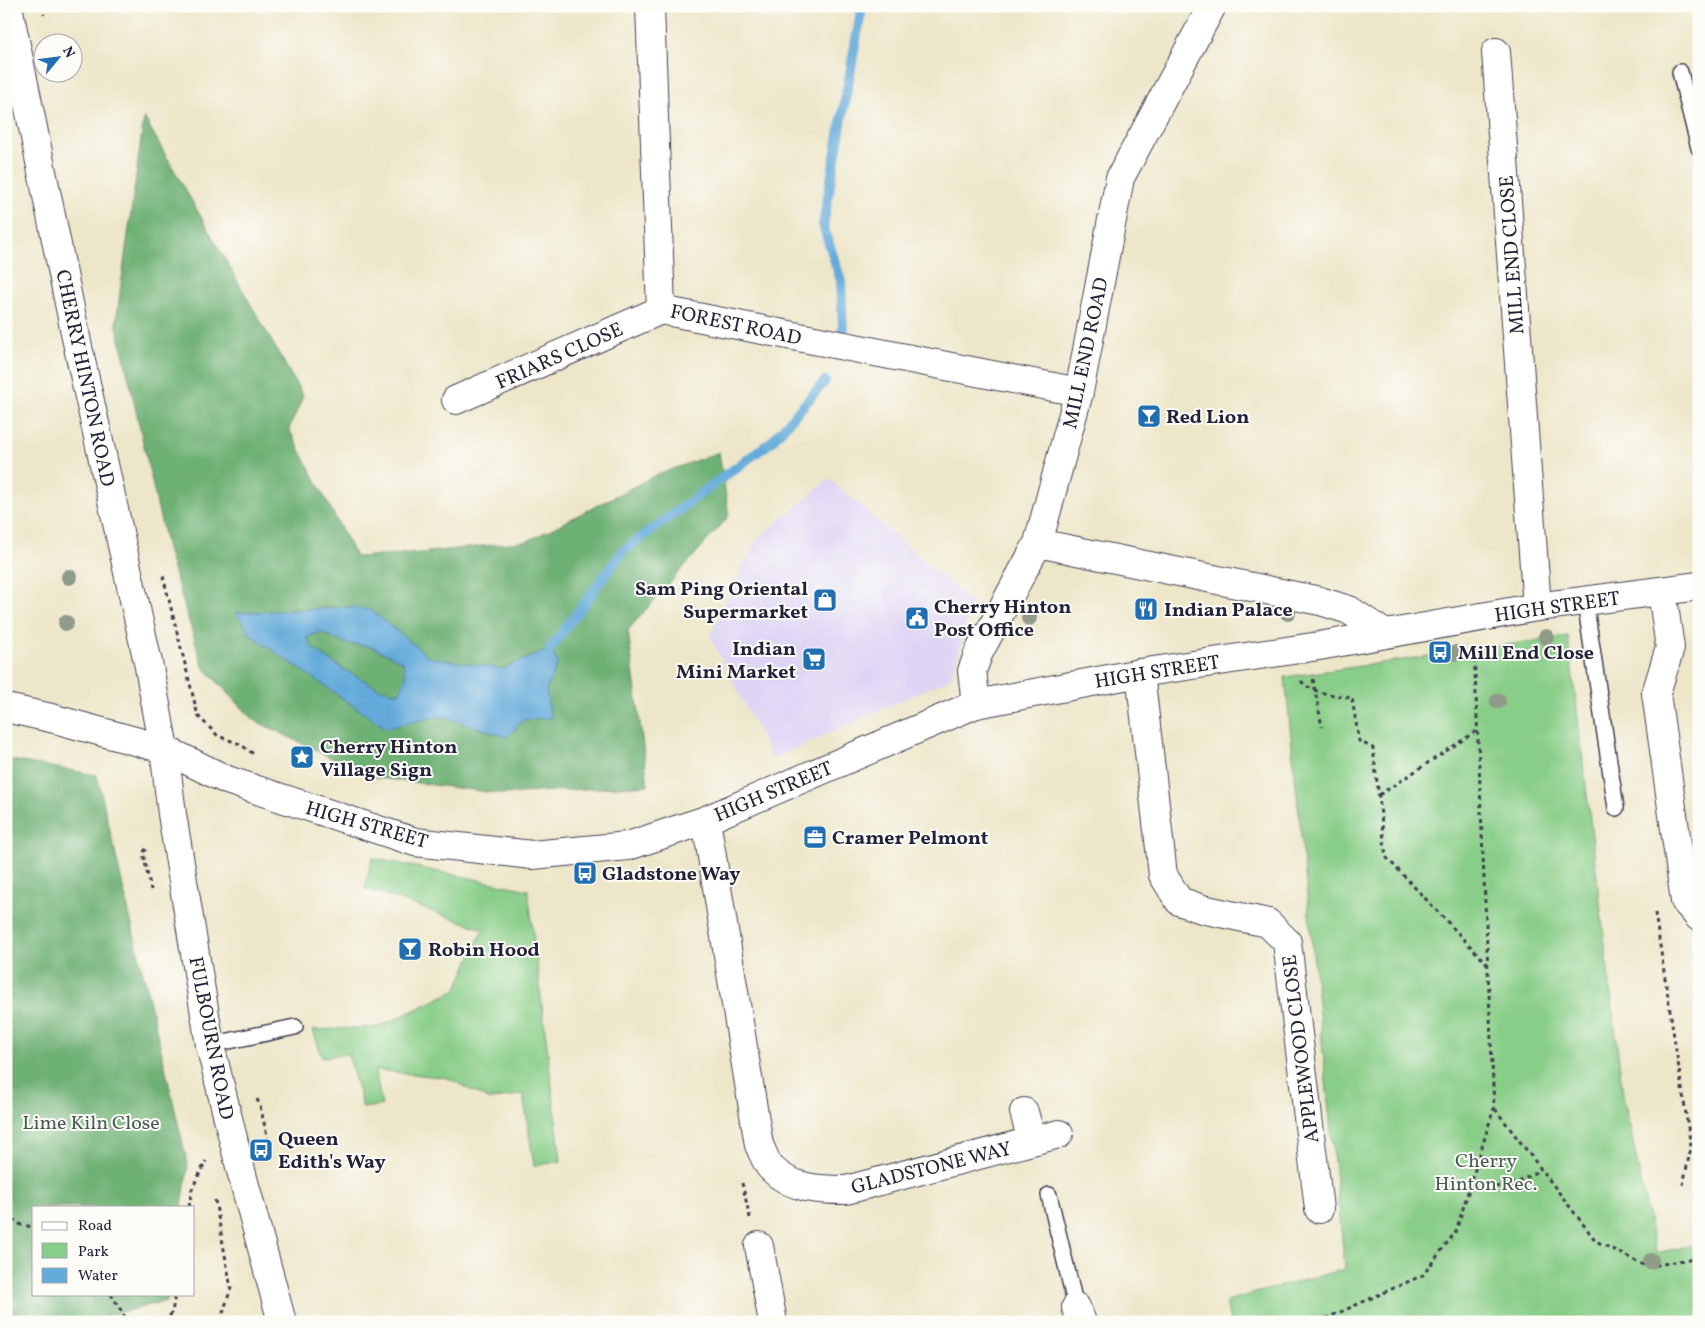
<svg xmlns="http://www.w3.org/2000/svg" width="1705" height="1328" font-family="Vollkorn,serif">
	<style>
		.built { fill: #ded5f5 }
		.green { fill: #89ce88; stroke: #567862 }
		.forest { fill: #6eb174; stroke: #486a58 }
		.water { fill: #64aada; stroke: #43668a; fill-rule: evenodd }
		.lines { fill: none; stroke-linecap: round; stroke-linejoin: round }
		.stream { stroke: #64aada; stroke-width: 10 }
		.service-casing { stroke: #403f50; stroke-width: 18 }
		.minor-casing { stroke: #403f50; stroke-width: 30 }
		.tertiary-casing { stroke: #403f50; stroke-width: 30 }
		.path { stroke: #403f50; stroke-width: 3; stroke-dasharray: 4 4; stroke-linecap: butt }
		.service { stroke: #fff; stroke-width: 15 }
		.minor { stroke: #fff; stroke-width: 28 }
		.tertiary { stroke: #fff; stroke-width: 28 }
		.tree { fill: #919b8a }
		.labels { text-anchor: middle; stroke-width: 4; stroke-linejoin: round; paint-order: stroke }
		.street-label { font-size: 20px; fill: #22223b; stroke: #fdfcf7 }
		.poi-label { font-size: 20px; font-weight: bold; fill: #22223b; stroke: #fdfcf7; text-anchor: start }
		.park-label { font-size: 20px; fill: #465e56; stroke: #fdfcf7 }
	</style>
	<rect width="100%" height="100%" fill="#fdfcf7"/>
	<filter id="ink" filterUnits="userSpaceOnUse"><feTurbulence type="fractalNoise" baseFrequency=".02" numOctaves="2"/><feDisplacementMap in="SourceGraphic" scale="10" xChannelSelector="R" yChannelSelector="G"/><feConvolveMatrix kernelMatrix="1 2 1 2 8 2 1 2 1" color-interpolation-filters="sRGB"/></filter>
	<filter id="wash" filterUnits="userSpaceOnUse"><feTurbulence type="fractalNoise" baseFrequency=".0096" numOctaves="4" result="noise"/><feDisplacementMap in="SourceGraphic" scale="20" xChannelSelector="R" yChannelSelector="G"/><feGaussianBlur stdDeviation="1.12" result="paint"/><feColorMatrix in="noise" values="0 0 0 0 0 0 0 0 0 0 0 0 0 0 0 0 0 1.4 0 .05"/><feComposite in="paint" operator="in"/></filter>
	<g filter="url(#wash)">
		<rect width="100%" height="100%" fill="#ede6c9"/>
		<path class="built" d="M 829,479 L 973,603 L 951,678 L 772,759 L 710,636 L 755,541 Z"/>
		<path class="green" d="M 1568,636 L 1623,1095 L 1656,1253 L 1699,1244 L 1699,1322 L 1230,1322 L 1226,1301 L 1345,1269 L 1285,677 Z
			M 372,858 L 528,890 L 561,1161 L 534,1166 L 523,1094 L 490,1100 L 448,1078 L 375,1070 L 382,1105 L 363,1108 L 348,1054 L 322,1057 L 313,1030 L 379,1027 L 456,990 L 483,929 L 365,888 Z"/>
		<path class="forest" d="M 144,117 L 303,396 L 289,429 L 356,557 L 420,553 L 528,541 L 654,476 L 719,452 L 729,516 L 628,630 L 648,785 L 504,794 L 371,777 L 254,720 L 203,667 L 168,553 L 116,322 Z
			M 6,759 L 97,775 L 188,1166 L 182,1207 L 34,1207 L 34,1294 L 168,1294 L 167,1301 L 81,1322 L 6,1322 Z"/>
		<path class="water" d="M 350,607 L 371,610 L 429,657 L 502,669 L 550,649 L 558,663 L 546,690 L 551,718 L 523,720 L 507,737 L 442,716 L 386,728 L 252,636 L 236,613 ZM 321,632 L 344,643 L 372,647 L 403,662 L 406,678 L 399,693 L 378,688 L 343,669 L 312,648 L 307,637 Z"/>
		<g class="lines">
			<path class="stream" d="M 843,330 L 841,281 L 823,225 L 862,6
				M 550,649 L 623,551 L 771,442 L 825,381"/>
		</g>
	</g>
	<g filter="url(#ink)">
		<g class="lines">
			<g class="service-casing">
				<path id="service" d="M 1680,72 L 1699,148
					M 1585,601 L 1616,808
					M 210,1045 L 295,1027
					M 1049,1195 L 1076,1307"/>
			</g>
			<g class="minor-casing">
				<path id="minor" d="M 650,6 L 661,310 L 1079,392
					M 1496,52 L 1537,607
					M 456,400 L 661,310
					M 1038,543 L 1320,601 L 1349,610 L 1385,634
					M 1662,591 L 1670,648 L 1656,693 L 1685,901 L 1699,917
					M 1140,673 L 1163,875 L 1179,901 L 1202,909 L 1268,923 L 1287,942 L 1319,1209
					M 976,704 L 972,671 L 979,652 L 1038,543 L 1079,392 L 1120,178 L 1212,6
					M 706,820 L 759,1145 C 763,1152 766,1164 772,1169 C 792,1189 819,1190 846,1190 L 1032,1141
					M 1024,1112 L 1032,1141 L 1059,1134
					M 759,1246 L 773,1322
					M 1076,1307 L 1082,1322"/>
			</g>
			<g class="tertiary-casing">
				<path id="tertiary" d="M 8,6 L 78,347 L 149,667 L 164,749 L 172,814 L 210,1045 L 240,1167 L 282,1322
					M 6,708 L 51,718 L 164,749 L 227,780 L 415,842 L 532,855 L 628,846 L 706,820 L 976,704 L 1140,673 L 1319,646 L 1537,607 L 1699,586"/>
			</g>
			<path class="path" d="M 42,6 L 44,15
				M 163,576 L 198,716 L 218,736 L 240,744 L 255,755
				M 1313,679 L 1322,727
				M 1301,681 C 1312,694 1337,695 1352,698 L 1359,741 L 1373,748 L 1386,857 L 1489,966
				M 1379,795 L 1478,730
				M 146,849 L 143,853 L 151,890
				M 1655,913 L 1691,1147 L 1683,1185
				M 257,1099 L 260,1106 L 269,1144
				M 1495,1109 L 1596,1241 L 1648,1267 L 1699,1257
				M 1472,1181 L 1495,1187 L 1519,1182 L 1541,1169
				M 742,1183 L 750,1218
				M 215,1200 L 231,1288 L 220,1322
				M 189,1207 L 192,1189 L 206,1161
				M 6,1214 L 21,1225 L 34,1227
				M 111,1294 L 128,1322
				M 164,1322 L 172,1313 L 175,1294
				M 1318,1322 L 1423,1275 L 1456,1231 L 1494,1108 L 1474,649"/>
			<use href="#service" class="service"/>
			<use href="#minor" class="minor"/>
			<use href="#tertiary" class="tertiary"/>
		</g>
		<g class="tree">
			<circle cx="69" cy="577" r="8"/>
			<circle cx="1288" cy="613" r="8"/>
			<circle cx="1029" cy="618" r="8"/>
			<circle cx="66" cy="623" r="8"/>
			<circle cx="1546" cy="637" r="8"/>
			<circle cx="1456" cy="653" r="8"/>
			<circle cx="1498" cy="701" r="8"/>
			<circle cx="1651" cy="1261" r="8"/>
		</g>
	</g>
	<defs>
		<g id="bar-square" transform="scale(1.25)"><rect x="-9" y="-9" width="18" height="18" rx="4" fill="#1f6fb2" stroke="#fdfcf7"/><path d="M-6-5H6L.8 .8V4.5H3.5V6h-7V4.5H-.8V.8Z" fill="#fff"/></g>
		<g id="shop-square" transform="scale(1.25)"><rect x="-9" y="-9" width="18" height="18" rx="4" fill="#1f6fb2" stroke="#fdfcf7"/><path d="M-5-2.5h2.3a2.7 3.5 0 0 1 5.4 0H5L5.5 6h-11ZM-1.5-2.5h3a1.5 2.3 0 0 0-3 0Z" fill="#fff"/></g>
		<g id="restaurant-square" transform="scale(1.25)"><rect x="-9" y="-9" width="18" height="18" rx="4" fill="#1f6fb2" stroke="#fdfcf7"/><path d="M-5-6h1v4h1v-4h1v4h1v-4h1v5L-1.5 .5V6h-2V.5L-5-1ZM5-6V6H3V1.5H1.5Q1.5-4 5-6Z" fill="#fff"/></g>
		<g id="civic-square" transform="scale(1.25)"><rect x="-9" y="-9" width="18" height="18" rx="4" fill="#1f6fb2" stroke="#fdfcf7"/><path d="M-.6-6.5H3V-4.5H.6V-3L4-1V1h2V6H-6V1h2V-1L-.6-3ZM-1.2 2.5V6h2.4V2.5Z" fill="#fff"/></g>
		<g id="bus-square" transform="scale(1.25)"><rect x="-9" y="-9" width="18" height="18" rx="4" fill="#1f6fb2" stroke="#fdfcf7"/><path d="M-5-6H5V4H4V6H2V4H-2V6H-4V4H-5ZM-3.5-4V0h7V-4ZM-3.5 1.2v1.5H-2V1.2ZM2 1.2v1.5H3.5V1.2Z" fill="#fff"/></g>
		<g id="supermarket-square" transform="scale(1.25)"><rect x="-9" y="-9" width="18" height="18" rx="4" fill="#1f6fb2" stroke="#fdfcf7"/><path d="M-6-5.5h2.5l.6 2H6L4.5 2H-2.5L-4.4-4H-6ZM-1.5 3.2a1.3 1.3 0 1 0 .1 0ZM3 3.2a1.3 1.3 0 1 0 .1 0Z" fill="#fff"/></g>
		<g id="sight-square" transform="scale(1.25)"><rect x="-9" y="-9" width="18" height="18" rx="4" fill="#1f6fb2" stroke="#fdfcf7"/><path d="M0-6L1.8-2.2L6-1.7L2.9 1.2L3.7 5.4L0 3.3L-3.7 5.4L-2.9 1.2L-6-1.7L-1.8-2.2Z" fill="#fff"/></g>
		<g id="office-square" transform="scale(1.25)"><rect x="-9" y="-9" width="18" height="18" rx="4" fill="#1f6fb2" stroke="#fdfcf7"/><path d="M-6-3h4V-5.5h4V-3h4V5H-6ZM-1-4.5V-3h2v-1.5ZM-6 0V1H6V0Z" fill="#fff"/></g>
	</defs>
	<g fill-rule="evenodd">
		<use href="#bar-square" x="1149" y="416"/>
		<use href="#shop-square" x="825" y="600"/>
		<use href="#restaurant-square" x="1146" y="609"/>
		<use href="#civic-square" x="917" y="618"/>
		<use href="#bus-square" x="1440" y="652"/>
		<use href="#supermarket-square" x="814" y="659"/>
		<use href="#sight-square" x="302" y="757"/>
		<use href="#office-square" x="815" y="837"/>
		<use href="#bus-square" x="585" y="873"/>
		<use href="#bar-square" x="410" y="949"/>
		<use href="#bus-square" x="261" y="1150"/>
	</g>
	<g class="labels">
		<g class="street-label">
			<text transform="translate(1511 255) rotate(-94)" y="7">MILL END CLOSE</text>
			<text transform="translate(736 324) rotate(12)" y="7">FOREST ROAD</text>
			<text transform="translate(1085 353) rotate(-78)" y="7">MILL END ROAD</text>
			<text transform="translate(559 355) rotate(-24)" y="7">FRIARS CLOSE</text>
			<text transform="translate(86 378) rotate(78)" y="7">CHERRY HINTON ROAD</text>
			<text transform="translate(1557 606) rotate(-8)" y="7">HIGH STREET</text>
			<text transform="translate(1157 671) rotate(-9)" y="7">HIGH STREET</text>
			<text transform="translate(773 791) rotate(-23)" y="7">HIGH STREET</text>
			<text transform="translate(367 824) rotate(16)" y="7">HIGH STREET</text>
			<text transform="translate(212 1038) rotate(79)" y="7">FULBOURN ROAD</text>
			<text transform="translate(1300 1049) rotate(-97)" y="7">APPLEWOOD CLOSE</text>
			<text transform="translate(931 1167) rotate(-14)" y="7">GLADSTONE WAY</text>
		</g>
		<g class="poi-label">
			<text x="1166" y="423">Red Lion</text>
			<text x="808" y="595" text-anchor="end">Sam Ping Oriental<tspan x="808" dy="23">Supermarket</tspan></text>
			<text x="934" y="613">Cherry Hinton<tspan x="934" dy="23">Post Office</tspan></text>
			<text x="1164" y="616">Indian Palace</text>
			<text x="796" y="655" text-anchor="end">Indian<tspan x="796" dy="23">Mini Market</tspan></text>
			<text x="1458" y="659">Mill End Close</text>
			<text x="320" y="753">Cherry Hinton<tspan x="320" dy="23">Village Sign</tspan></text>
			<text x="832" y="844">Cramer Pelmont</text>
			<text x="602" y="880">Gladstone Way</text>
			<text x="428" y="956">Robin Hood</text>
			<text x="278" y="1145">Queen<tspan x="278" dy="23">Edith's Way</tspan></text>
		</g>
		<g class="park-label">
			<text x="91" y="1129">Lime Kiln Close</text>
			<text x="1486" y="1167">Cherry<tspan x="1486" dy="23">Hinton Rec.</tspan></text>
		</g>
	</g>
	<rect width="1705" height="1328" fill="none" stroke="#fdfcf7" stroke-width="25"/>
	<rect x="32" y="1206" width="162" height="90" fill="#fdfcf7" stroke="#a5a5ac"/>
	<rect x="42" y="1222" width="25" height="8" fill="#ffffff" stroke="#a5a5ac"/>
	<text x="78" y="1230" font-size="15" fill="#22223b">Road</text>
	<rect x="42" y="1243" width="25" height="15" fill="#89ce88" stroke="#a5a5ac"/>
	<text x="78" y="1256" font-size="15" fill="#22223b">Park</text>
	<rect x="42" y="1268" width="25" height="15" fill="#64aada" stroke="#a5a5ac"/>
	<text x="78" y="1280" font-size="15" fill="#22223b">Water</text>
	<g transform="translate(58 58) rotate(61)"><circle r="24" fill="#fdfcf7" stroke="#a5a5ac"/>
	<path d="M0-4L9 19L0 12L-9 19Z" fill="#1f6fb2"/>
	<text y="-8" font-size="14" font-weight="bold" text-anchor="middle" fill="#22223b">N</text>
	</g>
</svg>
